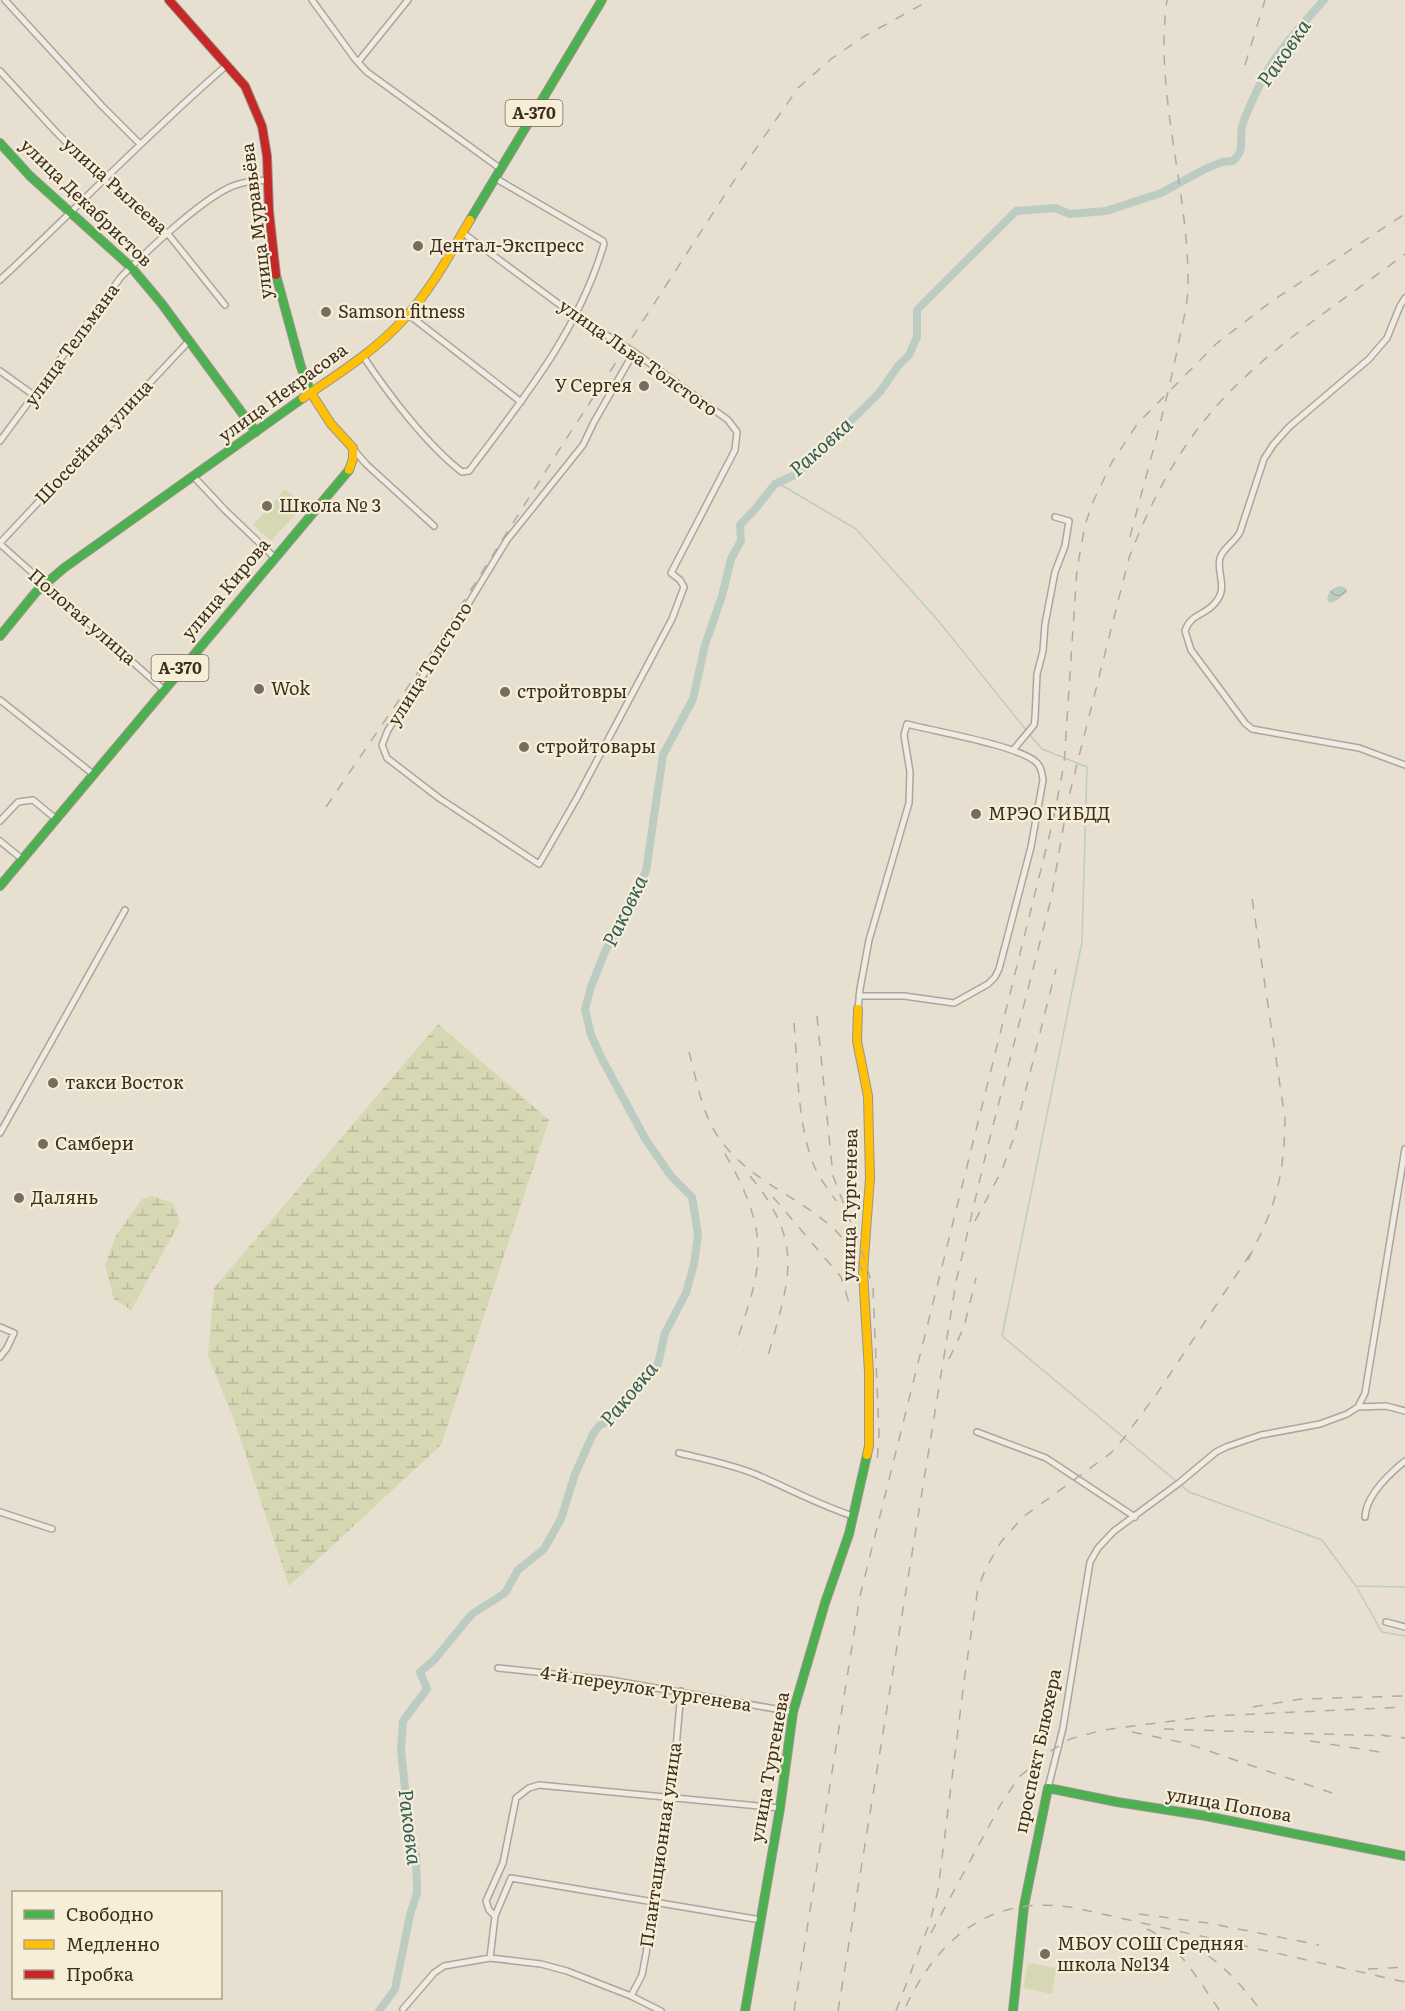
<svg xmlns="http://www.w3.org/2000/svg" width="1405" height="2011" font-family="Literata,serif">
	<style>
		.wetland { fill: url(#wetland-marsh) }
		.pitch { fill: #d6d7b3 }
		.water { fill: url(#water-waves) }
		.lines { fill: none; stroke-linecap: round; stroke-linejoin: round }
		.stream { stroke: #bcccc2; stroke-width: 1.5 }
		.river { stroke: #bcccc2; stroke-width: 8 }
		.street-casing { stroke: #ada599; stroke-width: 8 }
		.fast-casing { stroke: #9c958a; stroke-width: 10 }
		.slow-casing { stroke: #9c958a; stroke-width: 10 }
		.jam-casing { stroke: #9c958a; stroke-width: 10 }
		.street { stroke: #efebe3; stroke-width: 5 }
		.fast { stroke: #4caf50; stroke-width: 8 }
		.slow { stroke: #ffc107; stroke-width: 8 }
		.jam { stroke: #c62828; stroke-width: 8 }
		.rail { stroke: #afaaa2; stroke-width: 1.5; stroke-dasharray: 10 10; stroke-linecap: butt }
		.poi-dot { fill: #786c5e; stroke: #f7eed8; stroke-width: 2 }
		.labels { text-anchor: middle; stroke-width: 4.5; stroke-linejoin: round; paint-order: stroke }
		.shield { fill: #f7eed8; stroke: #756857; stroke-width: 1.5 }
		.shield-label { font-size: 16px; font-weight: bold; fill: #3d2e20 }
		.street-label { font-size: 18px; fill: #3d2e20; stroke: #f7eed8 }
		.poi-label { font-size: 18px; fill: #3d2e20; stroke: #f7eed8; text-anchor: start }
		.water-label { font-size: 20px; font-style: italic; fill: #2f5d5a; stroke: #f7eed8 }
	</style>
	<defs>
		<pattern id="wetland-marsh" width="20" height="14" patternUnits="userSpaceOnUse" patternTransform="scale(1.5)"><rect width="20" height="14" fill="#d6d7b3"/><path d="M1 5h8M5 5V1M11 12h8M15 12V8" fill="none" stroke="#b9b99a"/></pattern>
		<pattern id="water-waves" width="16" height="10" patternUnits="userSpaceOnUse" patternTransform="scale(1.5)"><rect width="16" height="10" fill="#bcccc2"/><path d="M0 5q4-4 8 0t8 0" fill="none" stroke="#a2b0a6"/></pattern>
	</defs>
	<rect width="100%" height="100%" fill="#e7e0d1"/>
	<path class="wetland" d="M 438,1024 L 549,1120 L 441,1445 L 289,1586 L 236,1425 L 208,1355 L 214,1288 Z
		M 152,1196 L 173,1203 L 180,1222 L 131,1310 L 114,1299 L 105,1265 L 116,1236 L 142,1199 Z"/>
	<path class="pitch" d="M 285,489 L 304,505 L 271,541 L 253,525 Z
		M 1028,1963 L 1056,1968 L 1052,1994 L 1023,1988 Z"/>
	<path class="water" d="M 1340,586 L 1346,588 L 1347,592 L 1336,601 L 1330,603 L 1327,600 C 1329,590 1331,589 1340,586 Z"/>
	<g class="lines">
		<path class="stream" d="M 778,483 L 856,529 L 936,618 L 1027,731
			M 1030,735 L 1042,749 L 1087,767 L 1082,942 L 1002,1336 L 1176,1481
			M 1180,1484 L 1189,1492 L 1322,1540 L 1356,1586 L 1405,1587
			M 1357,1588 L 1382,1632 L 1405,1636"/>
		<path class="river" d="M 379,2011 L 395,1989 L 410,1915 L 417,1893 L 416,1854 L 410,1837 L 401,1750 L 403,1721 L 427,1689 L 420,1672 L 434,1660 L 472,1614 L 505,1593 L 518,1570 L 544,1549 L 561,1519 L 575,1474 L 593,1434 L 599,1426 L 610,1420 L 658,1364 L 665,1333 L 686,1293 L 694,1264 L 698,1234 L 692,1197 L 671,1176 L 646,1140 L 603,1061 L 591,1035 L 585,1009 L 591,987 L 606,949 L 623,921 L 646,871 L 663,755 L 693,699 L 705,645 L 722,596 L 731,559 L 741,541 L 740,525 L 756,508 L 775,484 L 797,474 L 880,392 L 898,366 L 909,355 L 917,337 L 917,310 L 1016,211 L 1055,208 L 1070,214 L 1106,211 L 1161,193 L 1205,169 L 1222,162 L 1233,161 C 1246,148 1239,142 1242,127 C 1245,114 1256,93 1262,80 C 1277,51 1302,25 1324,0"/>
		<g class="street-casing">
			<path id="street" d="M 5,0 L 102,106 L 140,144
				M 312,0 L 355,59 L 367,72 L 501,169
				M 358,62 L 408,0
				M 0,71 L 56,132 L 103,179 L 168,234 L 225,305
				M 463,233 L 575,316 L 634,352 L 728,420 L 737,432 L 735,450 L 671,573 L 680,580 L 684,587 L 672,619 L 577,798 L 539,864 L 439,798 L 387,758 L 382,745 L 388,730 L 448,637 L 507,540 L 583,445 L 594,422 L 634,352
				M 0,280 C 76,209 148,133 227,65
				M 1405,298 L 1400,306 L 1387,338 L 1369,359 L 1289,427 L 1273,445 L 1264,459 L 1240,532 C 1235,542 1223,548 1220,558 C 1216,574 1229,587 1215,603 C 1206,615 1190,614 1185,631 L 1191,650 L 1245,723 L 1252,729 L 1359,748 L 1405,765
				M 409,315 L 521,402
				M 363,356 C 388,394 427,445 462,472 L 469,471 C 523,399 578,332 604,244 L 603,241 L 495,178
				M 0,371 L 35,396
				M 0,441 L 121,277 C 144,254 209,191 239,184 C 248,181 258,181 267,180
				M 354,450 L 366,464 L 434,526
				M 194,477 L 225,510 L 274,557
				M 0,543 L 189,341
				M 0,544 L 163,689
				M 0,700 L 93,774
				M 1014,749 L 1034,725 L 1035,718 L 1037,674 L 1043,651 L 1045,624 L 1055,572 L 1065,546 L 1069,521 L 1055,517
				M 0,821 L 18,802 L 33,800 L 56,819
				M 0,841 L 22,859
				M 858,1009 L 860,989 L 869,940 L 909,803 L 910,772 L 904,735 L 907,724 C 933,731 1021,746 1037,763 C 1042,768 1042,774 1043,780 L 1031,847 L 999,969 L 995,977 L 988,984 L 954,1003 L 904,996 L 859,996
				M 0,1133 L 125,910
				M 0,1327 L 14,1333 L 7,1348 L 0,1357
				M 1358,1407 L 1365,1393 L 1405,1149
				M 977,1432 L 1046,1458 L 1135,1517
				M 679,1453 C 704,1459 730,1464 755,1474 C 788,1488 819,1505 853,1516
				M 0,1512 L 52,1529
				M 1365,1517 C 1366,1495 1389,1474 1405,1461
				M 1386,1622 L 1405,1627
				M 498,1668 L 610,1680 L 793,1712
				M 1048,1788 L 1063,1728 L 1090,1562 L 1098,1548 L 1114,1531 L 1179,1483 L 1216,1452 L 1226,1447 L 1261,1435 L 1320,1424 L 1347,1414 L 1358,1407 L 1386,1406 L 1405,1411
				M 495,1916 L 511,1878 L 761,1920
				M 490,1958 L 495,1916 L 489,1910 L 486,1901 L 503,1863 L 516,1798 L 529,1788 L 539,1785 L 780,1808
				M 631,1996 L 642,1975 L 646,1954 L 676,1748 L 681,1691
				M 403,2009 L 434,1973 L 444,1966 L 490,1958 L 541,1964 L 567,1971 L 631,1996 L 661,2011"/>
		</g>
		<g class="fast-casing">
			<path id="fast" d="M 0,143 L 30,176 L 131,267 L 162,304 L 256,432
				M 470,220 L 602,0
				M 276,275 L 301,367 L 311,393
				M 0,636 L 36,592 L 64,568 L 303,398
				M 0,886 L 349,470
				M 745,2011 L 780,1808 L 793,1712 L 825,1603 L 849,1534 L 867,1455
				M 1013,2011 L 1024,1906 L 1048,1788 L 1117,1802 L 1206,1816 L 1405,1856"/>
		</g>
		<g class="slow-casing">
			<path id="slow" d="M 311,393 L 331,424 L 353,448 L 353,459 L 349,470
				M 303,398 C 338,374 375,351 404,319 C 431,290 450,254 470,220
				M 858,1009 L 857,1041 L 868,1096 L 870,1178 L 863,1272 L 869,1372 L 869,1446 L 867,1455"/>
		</g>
		<g class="jam-casing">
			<path id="jam" d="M 169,0 L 245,86 L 262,126 L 267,156 L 269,211 L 276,275"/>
		</g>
		<use href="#street" class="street"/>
		<use href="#fast" class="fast"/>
		<use href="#slow" class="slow"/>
		<use href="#jam" class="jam"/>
		<path class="rail" d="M 1245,65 L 1265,0
			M 1130,537 C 1146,475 1164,414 1177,351 C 1181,328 1189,304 1188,280 C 1188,187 1154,92 1167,0
			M 326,807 L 431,653 L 559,450 L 741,170 L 798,88 L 831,59 L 863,37 L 930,0
			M 817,1016 L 833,1176 L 864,1257 L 873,1288 L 879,1433 L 877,1464
			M 794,1023 C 798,1068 797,1129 816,1170 C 821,1181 830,1191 836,1201
			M 689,1052 C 696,1078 702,1113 717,1135 C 746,1180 798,1195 835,1230 C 847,1242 856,1257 863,1272
			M 725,1154 C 745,1188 763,1227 757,1268 C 754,1294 743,1320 736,1345
			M 750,1176 C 806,1244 789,1279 768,1356
			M 773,1197 L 841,1277 L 850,1306
			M 975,1221 L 1002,1170 L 1014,1137 L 1056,969
			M 1248,1260 C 1275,1207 1284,1180 1285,1119 L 1252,898
			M 949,1359 L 964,1327 L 976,1278
			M 1253,1707 L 1301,1699 L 1405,1696
			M 1164,1729 L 1387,1736
			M 1132,1732 L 1185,1743 L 1332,1793
			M 1381,1735 L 1405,1738
			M 1310,1741 L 1386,1753
			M 1139,1914 L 1208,1923 L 1319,1945
			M 1147,1929 C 1177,1941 1202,1986 1220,2011
			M 931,1933 L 1001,1804 L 1019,1777 L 1049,1752 L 1070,1739 L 1103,1730 L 1211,1716 L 1405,1707
			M 1174,1936 C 1212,1953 1237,1978 1261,2011
			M 1368,1969 L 1405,1967
			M 906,2006 C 941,1933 996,1892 1080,1909 L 1405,1982
			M 794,2011 L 860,1596 L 1053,821 L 1064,764 L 1077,569 L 1085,525 L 1093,502 L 1112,462 L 1138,423 L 1216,344 L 1272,301 L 1405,214
			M 838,2011 L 956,1282 L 987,1149 L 1051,899 L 1068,800 L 1129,558 C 1147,511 1169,466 1200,426 C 1254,356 1335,307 1405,254
			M 896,2011 L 930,1922 L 938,1890 L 965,1674 L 978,1588 L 986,1568 L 1001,1542 L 1023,1517 L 1111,1453 L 1124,1438 L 1160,1389 L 1251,1253"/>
	</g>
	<g class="poi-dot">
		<circle cx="418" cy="246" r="6"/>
		<circle cx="326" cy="312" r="6"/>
		<circle cx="644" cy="386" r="6"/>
		<circle cx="267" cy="506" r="6"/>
		<circle cx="259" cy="689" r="6"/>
		<circle cx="505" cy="692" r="6"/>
		<circle cx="524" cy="747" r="6"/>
		<circle cx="976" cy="814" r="6"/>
		<circle cx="53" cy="1083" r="6"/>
		<circle cx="43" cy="1144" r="6"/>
		<circle cx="19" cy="1198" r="6"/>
		<circle cx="1045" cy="1954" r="6"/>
	</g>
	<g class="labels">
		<g class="shield">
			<rect x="505.5" y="100" width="57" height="26" rx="4.5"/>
			<rect x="151.5" y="655" width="57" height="26" rx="4.5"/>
		</g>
		<g class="shield-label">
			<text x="534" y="119">А-370</text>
			<text x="180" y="674">А-370</text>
		</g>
		<g class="street-label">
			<text transform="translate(115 186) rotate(42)" y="6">улица Рылеева</text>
			<text transform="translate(86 203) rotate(44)" y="6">улица Декабристов</text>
			<text transform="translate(257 221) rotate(-97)" y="6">улица Муравьёва</text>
			<text transform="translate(72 345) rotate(-54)" y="6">улица Тельмана</text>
			<text transform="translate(638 358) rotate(35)" y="6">улица Льва Толстого</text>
			<text transform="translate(283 393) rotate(-36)" y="6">улица Некрасова</text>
			<text transform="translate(94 442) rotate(-47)" y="6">Шоссейная улица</text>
			<text transform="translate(226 589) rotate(-50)" y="6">улица Кирова</text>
			<text transform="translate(82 617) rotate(41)" y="6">Пологая улица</text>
			<text transform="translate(430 664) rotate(-58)" y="6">улица Толстого</text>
			<text transform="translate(850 1205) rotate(-89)" y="6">улица Тургенева</text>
			<text transform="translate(646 1689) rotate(9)" y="6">4-й переулок Тургенева</text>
			<text transform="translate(1038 1751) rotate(-78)" y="6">проспект Блюхера</text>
			<text transform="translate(770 1767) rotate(-80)" y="6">улица Тургенева</text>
			<text transform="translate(1229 1805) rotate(10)" y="6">улица Попова</text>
			<text transform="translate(661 1845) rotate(-82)" y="6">Плантационная улица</text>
		</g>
		<g class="poi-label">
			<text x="430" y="252">Дентал-Экспресс</text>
			<text x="338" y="318">Samson fitness</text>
			<text x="632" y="392" text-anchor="end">У Сергея</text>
			<text x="279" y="512">Школа № 3</text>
			<text x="271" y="695">Wok</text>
			<text x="517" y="698">стройтовры</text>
			<text x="536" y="753">стройтовары</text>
			<text x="988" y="820">МРЭО ГИБДД</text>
			<text x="65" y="1089">такси Восток</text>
			<text x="55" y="1150">Самбери</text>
			<text x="31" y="1204">Далянь</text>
			<text x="1057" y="1950">МБОУ СОШ Средняя<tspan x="1057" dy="21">школа №134</tspan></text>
		</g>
		<g class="water-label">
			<text transform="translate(1284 53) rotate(-55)" y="7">Раковка</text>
			<text transform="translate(821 447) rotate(-42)" y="7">Раковка</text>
			<text transform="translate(625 911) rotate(-64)" y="7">Раковка</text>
			<text transform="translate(629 1394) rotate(-50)" y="7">Раковка</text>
			<text transform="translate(410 1827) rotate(83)" y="7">Раковка</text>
		</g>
	</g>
	<rect x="12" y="1891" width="210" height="108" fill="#f7eed8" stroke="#ada18e" stroke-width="1.5"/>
	<rect x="24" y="1910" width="30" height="9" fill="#4caf50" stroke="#ada18e" stroke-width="1.5"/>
	<text x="66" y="1921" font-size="18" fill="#3d2e20">Свободно</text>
	<rect x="24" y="1940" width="30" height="9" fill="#ffc107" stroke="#ada18e" stroke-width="1.5"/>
	<text x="66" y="1951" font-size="18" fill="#3d2e20">Медленно</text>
	<rect x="24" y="1970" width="30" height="9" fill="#c62828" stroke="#ada18e" stroke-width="1.5"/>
	<text x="66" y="1981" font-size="18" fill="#3d2e20">Пробка</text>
</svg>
